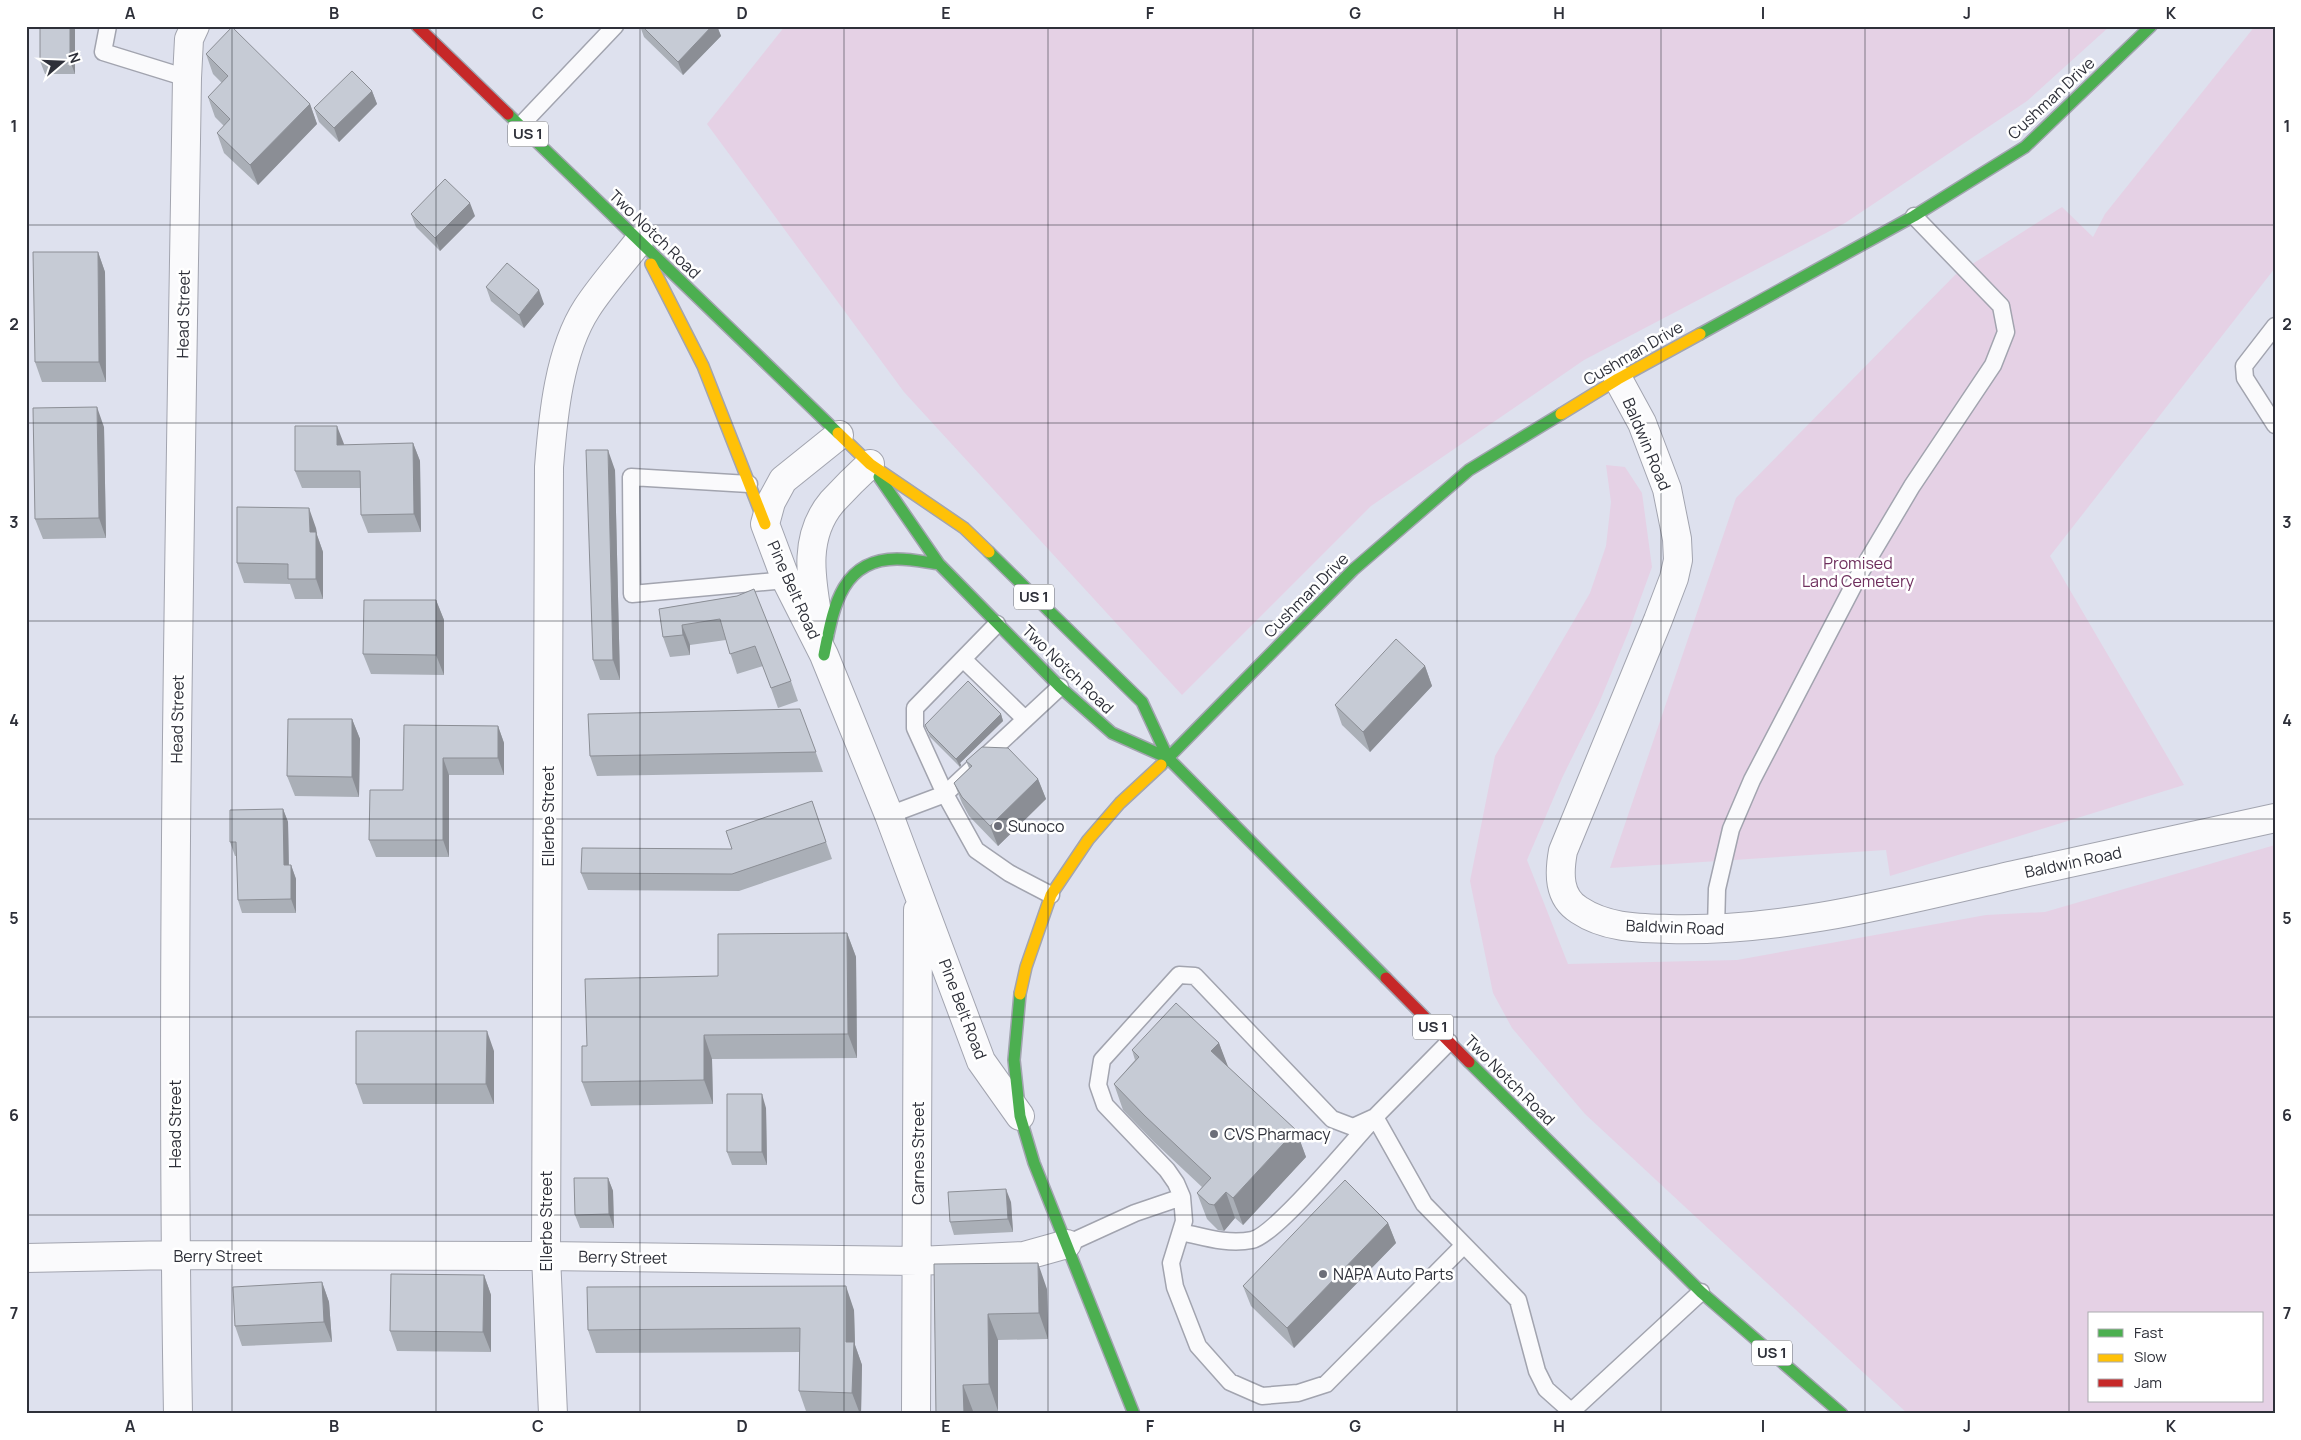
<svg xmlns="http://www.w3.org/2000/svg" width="2301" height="1440" font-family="Manrope,sans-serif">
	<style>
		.green { fill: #e5d1e5; fill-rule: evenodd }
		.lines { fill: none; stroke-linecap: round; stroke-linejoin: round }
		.lane-casing { stroke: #a2a4af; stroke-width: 19 }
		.street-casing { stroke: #a2a4af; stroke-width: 30 }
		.fast-casing { stroke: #a2a4af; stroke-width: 14 }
		.slow-casing { stroke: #a2a4af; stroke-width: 14 }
		.jam-casing { stroke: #a2a4af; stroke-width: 14 }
		.lane { stroke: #fafafc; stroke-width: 16 }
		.street { stroke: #fafafc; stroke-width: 28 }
		.fast { stroke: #4caf50; stroke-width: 11 }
		.slow { stroke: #ffc107; stroke-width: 11 }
		.jam { stroke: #c62828; stroke-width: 11 }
		.wall { fill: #aaafb7 }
		.shaded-wall { fill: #8b8e95 }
		.building { fill: #c6cbd5; stroke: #8b8e95 }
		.grid { fill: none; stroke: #2e3039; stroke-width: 1; stroke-opacity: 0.55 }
		.poi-dot { fill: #6c6e78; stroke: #fff; stroke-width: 2 }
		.labels { text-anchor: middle; stroke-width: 5; stroke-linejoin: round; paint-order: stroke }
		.shield { fill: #fff; stroke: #6d6e74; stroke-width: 1 }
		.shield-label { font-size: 15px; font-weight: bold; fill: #2e3039 }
		.street-label { font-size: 16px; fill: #2e3039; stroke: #fff }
		.park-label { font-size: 16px; fill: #6e2f5d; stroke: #fff }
		.poi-label { font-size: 16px; fill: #2e3039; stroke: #fff; text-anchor: start }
		.neatline { fill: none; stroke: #2e3039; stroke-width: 2 }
		.grid-label { font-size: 16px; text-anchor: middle; font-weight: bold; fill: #2e3039 }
	</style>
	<rect width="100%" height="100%" fill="#dee1ee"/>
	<path class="green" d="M 785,26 L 2110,26 L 2027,101 L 1845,223 L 1584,360 L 1371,506 L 1182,695 L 904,392 L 707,124 Z
		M 2255,26 L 2275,26 L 2275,268 L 2050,556 L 2184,785 L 1890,876 L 1886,850 L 1610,868 L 1736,498 L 1955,275 L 2062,207 L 2093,237 L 2105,214 Z
		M 1606,465 L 1625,467 L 1642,493 L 1652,567 L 1628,633 L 1599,703 L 1563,776 L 1527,860 L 1568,964 L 1737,960 L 1986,915 L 2045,912 L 2275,845 L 2275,1414 L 1908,1414 L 1585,1114 L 1512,1028 L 1493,993 L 1470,881 L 1495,756 L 1590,593 L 1606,546 L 1611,502 ZM 2090,1314 L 2262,1314 L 2262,1401 L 2090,1401 Z"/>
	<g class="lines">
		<g class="lane-casing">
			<path id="lane" d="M 108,26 L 103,52 L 187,78
				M 520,126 L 615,26
				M 2275,326 L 2244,366 L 2245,378 L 2275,425
				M 749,484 L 631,477 L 632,594 L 786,580
				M 997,624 L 915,708 L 915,728 L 945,794 L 1060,687
				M 963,659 L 1025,719
				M 889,815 L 945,794 L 976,850 L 1009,873 L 1051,895
				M 1716,929 L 1717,889 L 1731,829 L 1752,780 L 1859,575 L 1912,486 L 1993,365 L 2006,332 L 2001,306 L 1914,216
				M 1449,1042 L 1375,1117 L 1353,1127 L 1332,1119 L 1195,976 L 1179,975 L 1102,1060 L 1098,1085 L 1105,1105 L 1167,1170 L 1176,1183 L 1182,1197 L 1184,1221 L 1171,1263 L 1175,1287 L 1198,1346 L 1230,1382 L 1262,1396 L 1298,1393 L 1326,1384 L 1464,1245
				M 1181,1232 C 1204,1237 1228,1245 1252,1240 C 1276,1235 1354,1140 1375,1117 L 1424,1204 L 1518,1300 L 1537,1371 L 1546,1389 L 1574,1414
				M 1067,1244 L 1135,1213 L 1182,1197
				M 1572,1411 L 1701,1292"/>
		</g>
		<g class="street-casing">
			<path id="street" d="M 1618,379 L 1642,423 L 1667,489 L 1677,539 L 1678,560 L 1674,578 L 1658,620 L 1563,851 C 1559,873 1558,897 1579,910 C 1606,928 1638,928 1669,929 C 1789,932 1904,900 2019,874 C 2104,855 2190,837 2275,818
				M 839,435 L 783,480 L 771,502 L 765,524 L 786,580 L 824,655 L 889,815 L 981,1061 L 1020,1116
				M 820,631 C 813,587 800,540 832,502 C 844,489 857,476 870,464
				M 26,1258 L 175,1255 L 546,1256 L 918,1261 L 1024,1256 L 1067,1244
				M 178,1414 C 170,969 180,523 187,78 L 189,39 L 195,26
				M 553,1414 L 546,1256 L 549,467 C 553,416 559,351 587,308 C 602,285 622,263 639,241
				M 916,1414 L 918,910"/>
		</g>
		<g class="fast-casing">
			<path id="fast" d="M 508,114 L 838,433
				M 1700,334 L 1914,216 L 2025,147 L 2151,26
				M 879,477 L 939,564 L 1060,687 L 1112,733 L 1168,758
				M 989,552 L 1142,702 L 1168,758 L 1386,978
				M 824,655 C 833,610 840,559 897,559 C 911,559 925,562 939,564
				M 1161,765 L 1353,570 L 1469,470 L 1561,414
				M 1020,994 L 1014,1060 L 1020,1116 L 1034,1163 L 1134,1414
				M 1469,1062 L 1701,1292 L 1842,1414"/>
		</g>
		<g class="slow-casing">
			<path id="slow" d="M 651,264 L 703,366 L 765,524
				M 1561,414 L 1618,379 L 1700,334
				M 838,433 L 870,464 L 964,528 L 989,552
				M 1020,994 L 1026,967 L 1051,895 L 1088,840 L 1120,803 L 1161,765"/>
		</g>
		<g class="jam-casing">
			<path id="jam" d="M 417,26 L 508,114
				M 1386,978 L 1469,1062"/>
		</g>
		<use href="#lane" class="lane"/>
		<use href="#street" class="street"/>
		<use href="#fast" class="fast"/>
		<use href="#slow" class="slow"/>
		<use href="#jam" class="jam"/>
	</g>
	<path class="wall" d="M 40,26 L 75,26 L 75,74 L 45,74 L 40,61 Z
		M 640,26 L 717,26 L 721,36 L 683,75 L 644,37 Z
		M 206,54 L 310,104 L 317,124 L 258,185 L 224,153 L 217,133 L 224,126 L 215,117 L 208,97 L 222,83 L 213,74 Z
		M 372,91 L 377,104 L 339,142 L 319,122 L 314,108 Z
		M 411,214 L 475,216 L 440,251 L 416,227 Z
		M 98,252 L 105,272 L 106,382 L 42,382 L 35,362 Z
		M 486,287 L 544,304 L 524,328 L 491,301 Z
		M 104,427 L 106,538 L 43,539 L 35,519 Z
		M 413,443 L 420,461 L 421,532 L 368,533 L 361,515 L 361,488 L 302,488 L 295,471 Z
		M 615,470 L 620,680 L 600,680 L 593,660 Z
		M 316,528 L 317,535 L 323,552 L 323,599 L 295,599 L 290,584 L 244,583 L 237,563 Z
		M 737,596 L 791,681 L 798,701 L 778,708 L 763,666 L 737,674 L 726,640 L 690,645 L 690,655 L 670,657 L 663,637 L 659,609 Z
		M 436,600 L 444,620 L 444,675 L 371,674 L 363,654 Z
		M 1425,666 L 1432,686 L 1370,752 L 1342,725 L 1335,705 Z
		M 800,709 L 823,772 L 597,776 L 590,756 Z
		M 1001,714 L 1003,721 L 960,763 L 961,765 L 960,767 L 930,737 L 925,725 Z
		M 352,719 L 360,739 L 359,797 L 295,796 L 287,776 Z
		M 404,725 L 498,726 L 504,743 L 504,775 L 449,775 L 449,857 L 376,857 L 369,840 L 403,790 Z
		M 966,761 L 1038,779 L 1046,799 L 998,846 L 969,816 L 962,803 L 954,783 L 969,768 Z
		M 812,801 L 832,859 L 739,891 L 588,890 L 581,873 L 732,849 Z
		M 283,809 L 288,822 L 289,865 L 291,865 L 296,879 L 296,913 L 242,913 L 238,900 L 237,856 L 235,856 L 230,842 Z
		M 847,933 L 856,957 L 857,1058 L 712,1059 L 713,1104 L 591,1106 L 582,1082 L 587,1046 L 718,976 Z
		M 1219,1043 L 1227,1066 L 1296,1130 L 1306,1157 L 1243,1225 L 1235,1218 L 1224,1231 L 1218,1230 L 1207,1219 L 1197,1193 L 1202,1187 L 1154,1142 L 1123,1110 L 1114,1084 L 1135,1060 L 1132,1050 Z
		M 494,1051 L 494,1104 L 363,1104 L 356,1084 Z
		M 766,1108 L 767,1165 L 732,1165 L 727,1152 Z
		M 608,1178 L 613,1191 L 614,1228 L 580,1228 L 575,1215 Z
		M 1011,1202 L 1013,1232 L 954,1235 L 950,1222 Z
		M 1388,1223 L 1396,1243 L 1294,1348 L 1251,1306 L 1243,1286 Z
		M 934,1264 L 1047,1289 L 1048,1339 L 998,1340 L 998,1411 L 973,1411 L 936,1414 Z
		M 484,1275 L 491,1295 L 491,1352 L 397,1351 L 390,1331 Z
		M 322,1282 L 329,1302 L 332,1342 L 242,1346 L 235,1326 Z
		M 854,1310 L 855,1345 L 862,1365 L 861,1414 L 807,1414 L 799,1391 L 800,1352 L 596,1353 L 588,1330 Z"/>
	<path class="shaded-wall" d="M 70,26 L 75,26 L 75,74 L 70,61 Z
		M 712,26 L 717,26 L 721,36 L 683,75 L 678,62 Z
		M 372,91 L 377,104 L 339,142 L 334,128 Z
		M 310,104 L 317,124 L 258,185 L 250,165 Z
		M 470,203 L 475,216 L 440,251 L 435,238 Z
		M 98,252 L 105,272 L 106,382 L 99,362 Z
		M 539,290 L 544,304 L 524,328 L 519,315 Z
		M 97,407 L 104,427 L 106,538 L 99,518 Z
		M 337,426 L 344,444 L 344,463 L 337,445 Z
		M 413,443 L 420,461 L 421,532 L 414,514 Z
		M 608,450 L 615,470 L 620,680 L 613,660 Z
		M 309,508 L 316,528 L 317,535 L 323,552 L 323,599 L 316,579 L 310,532 Z
		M 436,600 L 444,620 L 444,675 L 436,655 Z
		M 682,625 L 690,645 L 690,655 L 683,635 Z
		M 1425,666 L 1432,686 L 1370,752 L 1363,732 Z
		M 1001,714 L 1003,721 L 960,763 L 961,765 L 960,767 L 956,759 Z
		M 352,719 L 360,739 L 359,797 L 352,777 Z
		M 498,726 L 504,743 L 504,775 L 498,758 Z
		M 443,758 L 449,775 L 449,857 L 443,840 Z
		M 1038,779 L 1046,799 L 998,846 L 990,826 Z
		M 283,809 L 288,822 L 289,879 L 284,865 Z
		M 291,865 L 296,879 L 296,913 L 291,899 Z
		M 847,933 L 856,957 L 857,1058 L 848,1034 Z
		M 487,1031 L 494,1051 L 494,1104 L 486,1084 Z
		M 704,1035 L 712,1059 L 713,1104 L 704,1080 Z
		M 1219,1043 L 1229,1069 L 1211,1051 Z
		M 762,1094 L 766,1108 L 767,1165 L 762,1152 Z
		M 1296,1130 L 1306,1157 L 1243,1225 L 1233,1198 Z
		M 608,1178 L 613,1191 L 614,1228 L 609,1214 Z
		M 1006,1189 L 1011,1202 L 1013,1232 L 1008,1219 Z
		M 1226,1192 L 1235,1218 L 1224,1231 L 1214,1205 Z
		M 1388,1223 L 1396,1243 L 1294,1348 L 1287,1328 Z
		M 1038,1263 L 1047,1289 L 1048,1339 L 1039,1313 Z
		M 484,1275 L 491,1295 L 491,1352 L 483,1332 Z
		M 322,1282 L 329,1302 L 332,1342 L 324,1322 Z
		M 846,1286 L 854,1310 L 855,1345 L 862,1365 L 861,1414 L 860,1414 L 852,1393 L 846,1342 Z
		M 988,1314 L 998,1340 L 998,1411 L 989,1384 Z
		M 963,1385 L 973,1411 L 973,1414 L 964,1414 Z"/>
	<path class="building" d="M 40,26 L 70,26 L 70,61 L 40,61 Z
		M 642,26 L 712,26 L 678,62 Z
		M 232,27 L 310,104 L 250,165 L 217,133 L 230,119 L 208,97 L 228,76 L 206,54 Z
		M 352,71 L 372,91 L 334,128 L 314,108 Z
		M 445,179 L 470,203 L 435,238 L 411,214 Z
		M 33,252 L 98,252 L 99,362 L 35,362 Z
		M 507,263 L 539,290 L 519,315 L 486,287 Z
		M 97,407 L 99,518 L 35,519 L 33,408 Z
		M 295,426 L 337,426 L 337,445 L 413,443 L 414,514 L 361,515 L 360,471 L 295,471 Z
		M 586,450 L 608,450 L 613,660 L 593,660 Z
		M 237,507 L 309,508 L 310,532 L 316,532 L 316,579 L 288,579 L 288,564 L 237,563 Z
		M 754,589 L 791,681 L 771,688 L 755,646 L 730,654 L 720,619 L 682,625 L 683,635 L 663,637 L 659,609 L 737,596 Z
		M 364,600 L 436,600 L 436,655 L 363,654 Z
		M 1396,639 L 1425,666 L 1363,732 L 1335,705 Z
		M 968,681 L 1001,714 L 956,759 L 958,759 L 957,760 L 928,731 L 925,725 Z
		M 800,709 L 816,752 L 590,756 L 588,714 Z
		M 288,719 L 352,719 L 352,777 L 287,776 Z
		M 404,725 L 498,726 L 498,758 L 443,758 L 443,840 L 369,840 L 370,790 L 403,790 Z
		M 982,747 L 1008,748 L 1038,779 L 990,826 L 962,797 L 954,783 L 972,766 L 966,761 Z
		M 812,801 L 826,842 L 732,874 L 581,873 L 582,848 L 732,849 L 726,831 Z
		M 283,809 L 284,865 L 291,865 L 291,899 L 238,900 L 236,842 L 230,842 L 230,810 Z
		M 847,933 L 848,1034 L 704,1035 L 704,1080 L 582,1082 L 582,1046 L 587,1046 L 585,979 L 718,976 L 718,934 Z
		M 1176,1003 L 1219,1043 L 1211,1051 L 1296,1130 L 1233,1198 L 1226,1192 L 1214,1205 L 1209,1204 L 1197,1193 L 1211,1178 L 1145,1116 L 1114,1084 L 1139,1057 L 1132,1050 Z
		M 356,1031 L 487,1031 L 486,1084 L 356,1084 Z
		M 727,1094 L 762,1094 L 762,1152 L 727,1152 Z
		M 574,1178 L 608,1178 L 609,1214 L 575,1215 Z
		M 1345,1180 L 1388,1223 L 1287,1328 L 1243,1286 Z
		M 1006,1189 L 1008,1219 L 950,1222 L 948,1192 Z
		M 1038,1263 L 1039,1313 L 988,1314 L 989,1384 L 963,1385 L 964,1414 L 936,1414 L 934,1264 Z
		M 391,1274 L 484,1275 L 483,1332 L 390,1331 Z
		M 322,1282 L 324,1322 L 235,1326 L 233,1287 Z
		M 846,1286 L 846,1342 L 854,1342 L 852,1393 L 799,1391 L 800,1328 L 588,1330 L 587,1287 Z"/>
	<path class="grid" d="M 232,26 L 232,1414M 436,26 L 436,1414M 640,26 L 640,1414M 844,26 L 844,1414M 1048,26 L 1048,1414M 1253,26 L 1253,1414M 1457,26 L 1457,1414M 1661,26 L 1661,1414M 1865,26 L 1865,1414M 2069,26 L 2069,1414M 26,225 L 2275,225M 26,423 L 2275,423M 26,621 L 2275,621M 26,819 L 2275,819M 26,1017 L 2275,1017M 26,1215 L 2275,1215"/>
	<g class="poi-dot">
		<circle cx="998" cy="826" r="5"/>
		<circle cx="1214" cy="1134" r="5"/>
		<circle cx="1323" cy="1274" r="5"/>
	</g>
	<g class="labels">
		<g class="shield">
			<rect x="508" y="121.5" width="40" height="25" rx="4"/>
			<rect x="1014" y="584.5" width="40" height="25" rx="4"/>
			<rect x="1413" y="1014.5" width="40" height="25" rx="4"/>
			<rect x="1752" y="1340.5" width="40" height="25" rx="4"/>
		</g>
		<g class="shield-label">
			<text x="528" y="139">US 1</text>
			<text x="1034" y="602">US 1</text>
			<text x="1433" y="1032">US 1</text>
			<text x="1772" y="1358">US 1</text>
		</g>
		<g class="street-label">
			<text transform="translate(2051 98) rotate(-43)" y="6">Cushman Drive</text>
			<text transform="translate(655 234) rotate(44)" y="6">Two Notch Road</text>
			<text transform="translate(183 314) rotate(-89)" y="6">Head Street</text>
			<text transform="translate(1633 353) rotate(-30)" y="6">Cushman Drive</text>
			<text transform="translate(1647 444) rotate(67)" y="6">Baldwin Road</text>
			<text transform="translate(794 590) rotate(66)" y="6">Pine Belt Road</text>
			<text transform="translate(1306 595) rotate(-45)" y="6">Cushman Drive</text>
			<text transform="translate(1068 669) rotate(44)" y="6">Two Notch Road</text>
			<text transform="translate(177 719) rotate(-89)" y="6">Head Street</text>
			<text transform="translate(548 816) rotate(-90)" y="6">Ellerbe Street</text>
			<text transform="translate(2073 862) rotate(-12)" y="6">Baldwin Road</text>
			<text transform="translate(1675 927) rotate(2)" y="6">Baldwin Road</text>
			<text transform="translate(963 1009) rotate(69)" y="6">Pine Belt Road</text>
			<text transform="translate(1510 1080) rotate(45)" y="6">Two Notch Road</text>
			<text transform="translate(175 1124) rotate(-90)" y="6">Head Street</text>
			<text transform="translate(918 1153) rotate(-90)" y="6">Carnes Street</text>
			<text transform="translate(546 1221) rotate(-90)" y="6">Ellerbe Street</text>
			<text x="218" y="1262">Berry Street</text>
			<text transform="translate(623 1257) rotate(1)" y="6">Berry Street</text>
		</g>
		<g class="park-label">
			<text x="1858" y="569">Promised<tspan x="1858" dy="18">Land Cemetery</tspan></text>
		</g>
		<g class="poi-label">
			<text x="1008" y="832">Sunoco</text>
			<text x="1224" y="1140">CVS Pharmacy</text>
			<text x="1333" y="1280">NAPA Auto Parts</text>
		</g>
	</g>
	<rect width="2301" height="1440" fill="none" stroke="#ffffff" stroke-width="55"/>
	<rect x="2088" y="1312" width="175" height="90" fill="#ffffff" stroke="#abacb0"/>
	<rect x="2098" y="1329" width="25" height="8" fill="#4caf50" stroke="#abacb0"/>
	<text x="2134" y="1338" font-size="15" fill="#2e3039">Fast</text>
	<rect x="2098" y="1354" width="25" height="8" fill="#ffc107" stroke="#abacb0"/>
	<text x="2134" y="1362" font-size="15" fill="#2e3039">Slow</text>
	<rect x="2098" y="1379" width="25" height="8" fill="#c62828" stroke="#abacb0"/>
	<text x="2134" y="1388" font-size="15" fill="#2e3039">Jam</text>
	<g transform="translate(62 62) rotate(71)" stroke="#ffffff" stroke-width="4" paint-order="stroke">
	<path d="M0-4L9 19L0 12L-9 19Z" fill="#2e3039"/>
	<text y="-8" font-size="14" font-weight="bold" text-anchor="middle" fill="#2e3039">N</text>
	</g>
	<rect x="28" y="28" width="2246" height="1384" class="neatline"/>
	<g class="grid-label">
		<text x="130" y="19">A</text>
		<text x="334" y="19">B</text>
		<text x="538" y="19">C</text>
		<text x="742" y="19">D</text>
		<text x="946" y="19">E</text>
		<text x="1150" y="19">F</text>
		<text x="1355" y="19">G</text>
		<text x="1559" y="19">H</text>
		<text x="1763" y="19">I</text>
		<text x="1967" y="19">J</text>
		<text x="2171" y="19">K</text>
		<text x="14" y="132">1</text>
		<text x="2287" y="132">1</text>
		<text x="14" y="330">2</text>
		<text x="2287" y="330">2</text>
		<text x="14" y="528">3</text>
		<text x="2287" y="528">3</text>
		<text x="14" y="726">4</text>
		<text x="2287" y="726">4</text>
		<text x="14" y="924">5</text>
		<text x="2287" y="924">5</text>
		<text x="14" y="1121">6</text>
		<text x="2287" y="1121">6</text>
		<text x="14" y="1319">7</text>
		<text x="2287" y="1319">7</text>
		<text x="130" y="1432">A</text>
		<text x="334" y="1432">B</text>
		<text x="538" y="1432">C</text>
		<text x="742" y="1432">D</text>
		<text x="946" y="1432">E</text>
		<text x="1150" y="1432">F</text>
		<text x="1355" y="1432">G</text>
		<text x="1559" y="1432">H</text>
		<text x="1763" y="1432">I</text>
		<text x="1967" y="1432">J</text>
		<text x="2171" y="1432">K</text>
	</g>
</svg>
